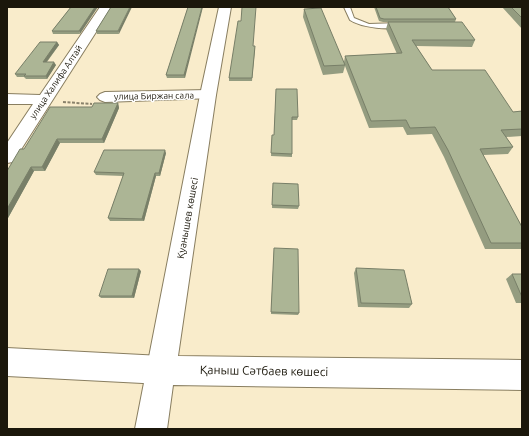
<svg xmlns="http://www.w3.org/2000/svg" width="529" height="436" font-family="Ubuntu,sans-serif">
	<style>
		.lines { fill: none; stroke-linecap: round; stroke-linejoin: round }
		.lane-casing { stroke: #897e60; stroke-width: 2 }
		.street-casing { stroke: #897e60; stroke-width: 2 }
		.secondary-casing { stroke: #897e60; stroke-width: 2 }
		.path { stroke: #8a826b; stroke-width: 2; stroke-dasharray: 3 1.5; stroke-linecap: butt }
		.lane { fill: #fff; fill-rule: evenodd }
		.street { fill: #fff; fill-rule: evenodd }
		.secondary { fill: #fff; fill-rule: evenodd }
		.wall { fill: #949c80 }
		.shaded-wall { fill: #787f68 }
		.building { fill: #acb595; stroke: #787f68 }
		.labels { text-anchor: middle; stroke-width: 3; stroke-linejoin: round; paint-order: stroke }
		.far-street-label { font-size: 9px; fill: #1b170b; stroke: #fff }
		.street-label { font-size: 10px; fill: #1b170b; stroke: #fff }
		.near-street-label { font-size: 12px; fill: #1b170b; stroke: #fff }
	</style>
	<rect width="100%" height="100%" fill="#f9eccb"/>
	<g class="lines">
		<g class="lane-casing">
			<path id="lane" d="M 344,7 L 350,7 L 354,18 L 369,24 L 400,23 L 403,25 C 393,32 360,27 350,20 Z"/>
		</g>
		<g class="street-casing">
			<path id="street" d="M 100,7 L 112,7 L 13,162 L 7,163 L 7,143 L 33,104 L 7,104 L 7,94 L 40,95 Z
				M 208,90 L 213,92 L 216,95 L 213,98 L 105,102 L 100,100 L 97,97 L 100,94 L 105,92 Z
				M 7,348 L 162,356 L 172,360 L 176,370 L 172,380 L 162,384 L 7,376 Z"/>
		</g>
		<g class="secondary-casing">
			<path id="secondary" d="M 219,7 L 231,7 L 216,95 L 178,356 L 522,360 L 522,390 L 173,385 L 167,429 L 135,429 L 200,95 Z"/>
		</g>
		<path class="path" d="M 63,102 L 92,104"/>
		<use href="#lane" class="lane"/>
		<use href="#street" class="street"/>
		<use href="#secondary" class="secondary"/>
	</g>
	<path class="wall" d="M 71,7 L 80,34 L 53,34 L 52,31 Z
		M 111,7 L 119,34 L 97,34 L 96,31 Z
		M 188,7 L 185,78 L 167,78 L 166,75 Z
		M 374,7 L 448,7 L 456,19 L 455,22 L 383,22 L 379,21 Z
		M 502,7 L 522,7 L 522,29 Z
		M 304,9 L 344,62 L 345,56 L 397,54 L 386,29 L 388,22 L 475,40 L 472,47 L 416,46 L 432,70 L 513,112 L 522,111 L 522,136 L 506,137 L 513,147 L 508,154 L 483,155 L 522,227 L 522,249 L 485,249 L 444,157 L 432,134 L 407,135 L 403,127 L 369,128 L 345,66 L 343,73 L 323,75 L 303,17 Z
		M 57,42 L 59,45 L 47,62 L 56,65 L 47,79 L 26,79 L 24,77 L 17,77 L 15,74 Z
		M 253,46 L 255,46 L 255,49 L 252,81 L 229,81 L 229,78 Z
		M 276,89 L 298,117 L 297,120 L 292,120 L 292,157 L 271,156 L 272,135 L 274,135 Z
		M 118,103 L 119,108 L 104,143 L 60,143 L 45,171 L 34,171 L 8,218 L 7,218 L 7,171 L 24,149 L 92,107 Z
		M 166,153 L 160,176 L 156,176 L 144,221 L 110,221 L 108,218 L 123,176 L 96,175 L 94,172 Z
		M 273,183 L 299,206 L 298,209 L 272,208 Z
		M 274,248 L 299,313 L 298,315 L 271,314 Z
		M 356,268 L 412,304 L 409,308 L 358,307 L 354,273 Z
		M 141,271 L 134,298 L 101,298 L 99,296 Z
		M 512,274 L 522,274 L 522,303 L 516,303 L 506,279 Z"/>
	<path class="shaded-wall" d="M 95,7 L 98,7 L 80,34 L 79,31 Z
		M 130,7 L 132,7 L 119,34 L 118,31 Z
		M 202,7 L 203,7 L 185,78 L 184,75 Z
		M 57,42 L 59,45 L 44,65 L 43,62 Z
		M 54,62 L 56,65 L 47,79 L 46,76 Z
		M 118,103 L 119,108 L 104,143 L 102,139 Z
		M 57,139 L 60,143 L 45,171 L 42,167 Z
		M 165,150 L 166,153 L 160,176 L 159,173 Z
		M 31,167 L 34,171 L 8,218 L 7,217 L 7,209 Z
		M 155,173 L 156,176 L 144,221 L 142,219 Z
		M 139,269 L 141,271 L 134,298 L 132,296 Z"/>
	<path class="building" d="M 71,7 L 95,7 L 79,31 L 52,31 Z
		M 111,7 L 130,7 L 118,31 L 96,31 Z
		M 188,7 L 202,7 L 184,75 L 166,75 Z
		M 242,7 L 256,7 L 253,46 L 255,46 L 252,78 L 229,78 L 238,21 L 241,21 Z
		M 376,7 L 448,7 L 456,19 L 384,19 L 380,18 Z
		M 511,7 L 522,7 L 522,18 Z
		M 321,8 L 345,65 L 324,66 L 304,9 Z
		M 388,22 L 462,22 L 475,40 L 412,40 L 432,70 L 485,70 L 513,112 L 522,111 L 522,129 L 501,130 L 513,147 L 480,149 L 522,227 L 522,243 L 491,243 L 448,150 L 435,127 L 410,128 L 406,120 L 371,121 L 345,56 L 402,53 Z
		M 40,42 L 57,42 L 43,62 L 54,62 L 46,76 L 24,76 L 26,74 L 15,74 Z
		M 276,89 L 297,89 L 298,117 L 292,117 L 292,154 L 271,153 L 272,135 L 274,135 Z
		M 94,103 L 118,103 L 102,139 L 57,139 L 42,167 L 31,167 L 7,209 L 7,171 L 20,149 L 24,149 L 50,107 L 92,107 Z
		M 104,150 L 165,150 L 159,173 L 155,173 L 142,219 L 108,218 L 124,173 L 94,172 Z
		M 273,183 L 298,184 L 299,206 L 272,205 Z
		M 274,248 L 298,249 L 299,313 L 271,312 Z
		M 356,268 L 404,270 L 412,304 L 361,303 Z
		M 108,269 L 139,269 L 132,296 L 99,296 Z
		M 512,274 L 522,274 L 522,297 Z"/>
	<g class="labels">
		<g class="far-street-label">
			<text transform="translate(56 82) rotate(-56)" y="3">улица Халифа Алтай</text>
			<text transform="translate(154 96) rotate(-1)" y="3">улица Биржан сала</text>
		</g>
		<g class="street-label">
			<text transform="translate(187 218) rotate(-80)" y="4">Қуанышев көшесі</text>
		</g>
		<g class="near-street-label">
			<text transform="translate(264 371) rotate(1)" y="4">Қаныш Сәтбаев көшесі</text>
		</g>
	</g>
	<rect width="529" height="436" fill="none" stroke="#1b170b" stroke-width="16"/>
</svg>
